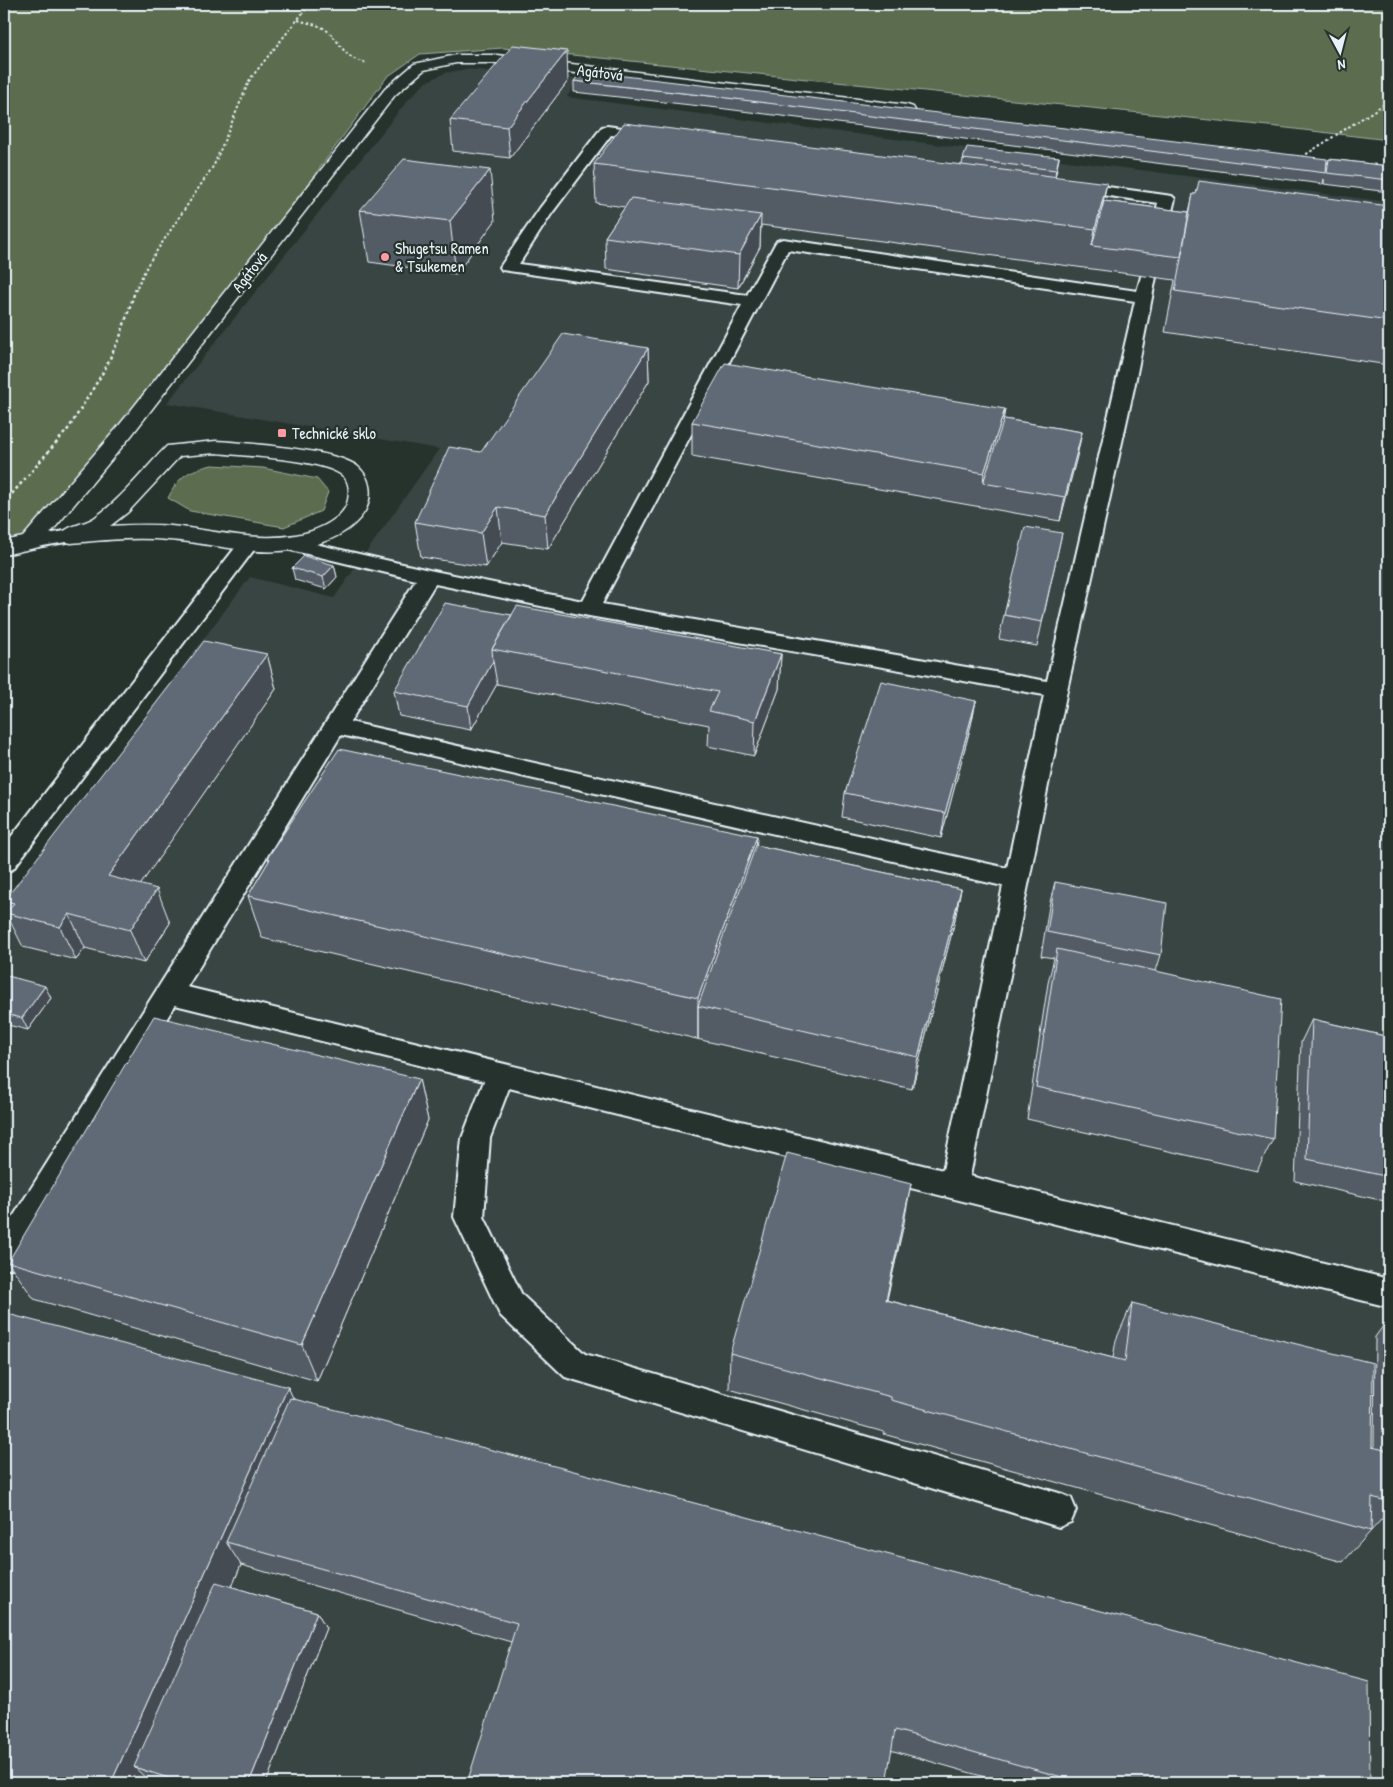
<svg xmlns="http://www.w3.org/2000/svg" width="1393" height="1787" font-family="'Patrick Hand',sans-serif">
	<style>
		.built { fill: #384443 }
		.green { fill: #5b6d50; stroke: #a2afa4 }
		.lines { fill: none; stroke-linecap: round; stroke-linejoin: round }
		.lane-casing { stroke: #e8f1f8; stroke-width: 4 }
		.street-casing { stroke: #e8f1f8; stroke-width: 3 }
		.path-far1 { stroke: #e8f1f8; stroke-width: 2; stroke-dasharray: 2.5 2.5; stroke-linecap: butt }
		.path { stroke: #e8f1f8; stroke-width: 2.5; stroke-dasharray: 3 3; stroke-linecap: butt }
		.lane { fill: #26332d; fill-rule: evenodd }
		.street { fill: #26332d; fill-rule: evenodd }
		.wall { fill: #535c65; stroke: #e8f1f8 }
		.shaded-wall { fill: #444b53; stroke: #e8f1f8 }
		.building { fill: #616b76; stroke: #e8f1f8 }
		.poi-dot { fill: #ff9aa2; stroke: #26332d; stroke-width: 2 }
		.labels { text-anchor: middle; stroke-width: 4.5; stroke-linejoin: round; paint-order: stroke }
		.far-street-label { font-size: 16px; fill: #e8f1f8; stroke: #26332d }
		.far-poi-label { font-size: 16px; fill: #e8f1f8; stroke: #26332d; text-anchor: start }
	</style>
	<rect width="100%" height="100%" fill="#26332d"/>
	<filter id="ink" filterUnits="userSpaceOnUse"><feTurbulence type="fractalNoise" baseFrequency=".02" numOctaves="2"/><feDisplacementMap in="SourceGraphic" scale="10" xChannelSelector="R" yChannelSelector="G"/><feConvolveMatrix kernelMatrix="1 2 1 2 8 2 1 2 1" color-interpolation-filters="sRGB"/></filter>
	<g filter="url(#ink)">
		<path class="built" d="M 466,69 L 578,79 L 567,97 L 1389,202 L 1389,1783 L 4,1783 L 4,904 L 250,577 L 334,598 L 439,449 L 167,403 L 408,100 L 426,82 L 445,73 Z"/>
		<path class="green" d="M 4,4 L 1389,4 L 1389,140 L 1278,127 L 503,48 L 420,54 L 387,77 L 124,432 L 31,542 L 4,548 Z
			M 212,465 L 263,468 L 317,479 L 328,492 L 321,511 L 284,527 L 190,511 L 168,498 C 180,475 187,471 212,465 Z"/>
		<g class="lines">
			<g class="lane-casing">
				<path id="lane" d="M 607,126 L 652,132 L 657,133 L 659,136 L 657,139 L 652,140 L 611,135 L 552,213 L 519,264 L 747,295 L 775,244 L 777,241 L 783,239 L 1137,291 L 1142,273 L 1154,273 L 1156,277 L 1134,388 L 1067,690 L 970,1176 L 1389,1279 L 1389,1307 L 509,1088 L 490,1138 L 484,1217 L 522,1295 L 585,1354 L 1059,1493 L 1071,1498 L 1076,1510 L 1071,1522 L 1059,1527 L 565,1377 L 500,1315 L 454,1217 L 462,1138 L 484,1081 L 175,1005 L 15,1267 L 4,1270 L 4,1231 L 416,580 L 282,548 L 279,544 L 282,540 L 289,538 L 429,570 L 583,601 L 742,305 L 502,270 L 500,267 L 540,208 L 602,127 ZM 788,250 L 1135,301 L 1047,681 L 602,604 ZM 435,584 L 589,616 L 1044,695 L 1007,868 L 350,722 ZM 341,735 L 1003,886 L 943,1170 L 187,987 Z
					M 1072,182 L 1172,196 L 1175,199 L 1167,231 L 1165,234 L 1153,234 L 1151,231 L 1158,203 L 1067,190 L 1064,187 L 1067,184 Z
					M 71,530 L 78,532 L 81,536 L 78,540 L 31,548 L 24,546 L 21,542 L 24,538 Z
					M 249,537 L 256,539 L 259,543 L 256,547 L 13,869 L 4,872 L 4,846 L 242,539 Z"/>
			</g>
			<g class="street-casing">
				<path id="street" d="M 456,55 L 497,55 L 907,105 L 913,107 L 915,110 L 913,113 L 907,115 L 497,63 L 456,63 L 424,70 L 395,95 L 131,436 L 39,547 L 4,555 L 4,541 L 23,537 L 117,428 L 385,89 L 414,64 Z
					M 216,441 C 246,443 335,449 357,466 C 371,477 373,496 365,511 C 351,534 323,544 297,549 C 254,557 212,543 169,540 C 137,537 104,540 71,543 L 63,541 L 60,536 C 67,525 83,525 94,518 C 122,499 144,469 167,446 ZM 216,453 C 243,456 324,459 343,476 C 351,483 350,499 345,508 C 336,523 313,532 296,535 C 254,542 213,530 171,526 C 151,524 131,525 110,526 L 128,512 L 180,456 Z"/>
			</g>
			<path class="path-far1" d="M 298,20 C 307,23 317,24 325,29 C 343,42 341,59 368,63
				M 1302,157 L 1389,101
				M 137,287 L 148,264 L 214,165 L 250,79 L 310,4"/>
			<path class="path" d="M 4,503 L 69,428 L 105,369 L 120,337 L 137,285"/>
			<use href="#lane" class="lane"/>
			<use href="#street" class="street"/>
		</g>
		<path class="wall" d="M 568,81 L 510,158 L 453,151 L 450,120 Z
			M 574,81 L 1327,164 L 1329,159 L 1389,166 L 1389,192 L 1324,184 L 1324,179 L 1323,184 L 718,108 L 574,92 Z
			M 1059,157 L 1055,177 L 1104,201 L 1189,212 L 1193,194 L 1389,206 L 1389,365 L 1165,332 L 1175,280 L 761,225 L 760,247 L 738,288 L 606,269 L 605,237 L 625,207 L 596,203 L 594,164 L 962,165 L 963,159 Z
			M 360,210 L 495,221 L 456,274 L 369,262 Z
			M 648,348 L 649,381 L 548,549 L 502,542 L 486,567 L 421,557 L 415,522 L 481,452 Z
			M 1004,419 L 1082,432 L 1077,456 L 1060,521 L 692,456 L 692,422 Z
			M 1062,533 L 1037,646 L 999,639 L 1004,615 Z
			M 334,565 L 337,577 L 326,589 L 295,580 L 292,568 Z
			M 512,615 L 781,654 L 779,689 L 754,756 L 708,746 L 709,725 L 497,684 L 471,730 L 399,716 L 394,691 Z
			M 267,654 L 276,689 L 140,885 L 170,923 L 144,963 L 85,948 L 76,960 L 23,947 L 6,913 L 8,910 L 4,901 Z
			M 976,701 L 971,725 L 941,838 L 842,817 L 845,793 Z
			M 757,836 L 756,845 L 961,889 L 954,924 L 912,1089 L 262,938 L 248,896 L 269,861 L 268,857 Z
			M 1055,882 L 1161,955 L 1156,971 L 1273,1139 L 1257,1171 L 1027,1119 L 1048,983 L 1054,958 L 1041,956 L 1049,906 Z
			M 4,975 L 51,998 L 28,1030 L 4,1024 Z
			M 1312,1019 L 1389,1037 L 1389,1202 L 1295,1181 L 1301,1042 Z
			M 419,1079 L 428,1120 L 317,1381 L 34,1299 L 8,1262 Z
			M 904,1223 L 887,1300 L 1113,1358 L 1116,1340 L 1132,1303 L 1374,1448 L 1375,1337 L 1389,1318 L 1389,1511 L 1343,1562 L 883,1434 L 884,1432 L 729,1389 L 730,1353 Z
			M 288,1387 L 293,1399 L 1370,1783 L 1006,1783 L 241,1565 L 232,1587 L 317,1612 L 326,1628 L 266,1783 L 159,1783 L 148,1780 L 4,1783 Z"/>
		<path class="shaded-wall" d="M 567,51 L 568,81 L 510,158 L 507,127 Z
			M 1059,157 L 1057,169 L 1054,181 L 1056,170 Z
			M 490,170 L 495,221 L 456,274 L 450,221 Z
			M 1107,183 L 1099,223 L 1092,246 L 1095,229 Z
			M 761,215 L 760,247 L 738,288 L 739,255 Z
			M 648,348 L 649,381 L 548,549 L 545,515 Z
			M 1005,409 L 1000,443 L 983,483 L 984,473 Z
			M 1082,432 L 1077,456 L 1060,521 L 1065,497 Z
			M 498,507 L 502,542 L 486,567 L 481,533 Z
			M 334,565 L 337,577 L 326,589 L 323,577 Z
			M 267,654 L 276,689 L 123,910 L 108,876 Z
			M 781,654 L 779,689 L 754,756 L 755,721 Z
			M 493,661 L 497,684 L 471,730 L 468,706 Z
			M 976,701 L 971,725 L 941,838 L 945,813 Z
			M 757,836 L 755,879 L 698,1006 L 698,1039 L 698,998 Z
			M 157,889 L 170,923 L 144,963 L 130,930 Z
			M 961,889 L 954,924 L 912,1089 L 918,1057 Z
			M 69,914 L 85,948 L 76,960 L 60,927 Z
			M 45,986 L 51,998 L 28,1030 L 22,1018 Z
			M 419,1079 L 428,1120 L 317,1381 L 302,1345 Z
			M 911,1184 L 904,1223 L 878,1336 L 886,1300 Z
			M 288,1387 L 304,1422 L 226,1542 L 241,1565 L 152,1773 L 134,1767 L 148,1780 L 147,1783 L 111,1783 Z
			M 317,1612 L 326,1628 L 266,1783 L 249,1783 Z"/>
		<path class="building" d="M 513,45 L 567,51 L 507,127 L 450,120 Z
			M 582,71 L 1327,159 L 1326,173 L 719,97 L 574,81 Z
			M 624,123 L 1107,183 L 1095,229 L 594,164 Z
			M 967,147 L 1059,157 L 1056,170 L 963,159 Z
			M 404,159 L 490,170 L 450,221 L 360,210 Z
			M 1329,159 L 1389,166 L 1389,180 L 1327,173 Z
			M 1199,181 L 1389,206 L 1389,321 L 1175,291 L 1193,194 L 1196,194 Z
			M 631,198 L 761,215 L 739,255 L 605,237 Z
			M 1104,201 L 1189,212 L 1181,257 L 1092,246 Z
			M 563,334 L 648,348 L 545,515 L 498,507 L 481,533 L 415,522 L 449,447 L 481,452 Z
			M 725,363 L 1005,409 L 984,473 L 692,422 Z
			M 1004,419 L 1082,432 L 1065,497 L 983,483 Z
			M 1025,527 L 1062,533 L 1042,622 L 1004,615 Z
			M 304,556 L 334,565 L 323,577 L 292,568 Z
			M 445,603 L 512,615 L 492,649 L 493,661 L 468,706 L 394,691 Z
			M 517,606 L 781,654 L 755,721 L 709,711 L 718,692 L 492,649 Z
			M 204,641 L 267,654 L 108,876 L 157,889 L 130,930 L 69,914 L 60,927 L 6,913 L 14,903 L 4,901 Z
			M 881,681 L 976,701 L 945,813 L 845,793 Z
			M 339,749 L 757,836 L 698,998 L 248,896 L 270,859 L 268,857 Z
			M 756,845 L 961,889 L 918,1057 L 698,1006 Z
			M 1055,882 L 1167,903 L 1161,955 L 1047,932 Z
			M 1057,949 L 1281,999 L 1273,1139 L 1036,1087 Z
			M 4,975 L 45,986 L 22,1018 L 4,1014 Z
			M 154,1016 L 419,1079 L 302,1345 L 8,1262 Z
			M 1312,1019 L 1389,1037 L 1389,1177 L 1307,1159 Z
			M 787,1153 L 911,1184 L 886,1300 L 1125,1361 L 1132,1303 L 1373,1363 L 1372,1447 L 1389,1451 L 1389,1502 L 1372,1497 L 1371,1531 L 891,1400 L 891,1397 L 730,1353 Z
			M 4,1313 L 288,1387 L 111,1783 L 4,1783 Z
			M 290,1398 L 566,1469 L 1369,1682 L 1370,1783 L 1083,1783 L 895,1730 L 886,1783 L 467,1783 L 517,1623 L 226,1542 Z
			M 216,1582 L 317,1612 L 249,1783 L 184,1783 L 134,1767 Z"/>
	</g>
	<g class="poi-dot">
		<circle cx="385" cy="257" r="5"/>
		<rect x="277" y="428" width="10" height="10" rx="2.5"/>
	</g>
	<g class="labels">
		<g class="far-street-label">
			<text transform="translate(600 72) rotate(7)" y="6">Agátová</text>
			<text transform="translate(249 272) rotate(-52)" y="6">Agátová</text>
		</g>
		<g class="far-poi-label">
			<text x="395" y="254">Shugetsu Ramen<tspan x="395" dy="18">&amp; Tsukemen</tspan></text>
			<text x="292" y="439">Technické sklo</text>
		</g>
	</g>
	<rect width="1393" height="1787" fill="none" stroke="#26332d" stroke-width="20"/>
	<rect x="10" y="10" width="1373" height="1767" fill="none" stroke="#e8f1f8" stroke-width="2" filter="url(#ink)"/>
	<g transform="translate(1340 52) rotate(173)" stroke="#26332d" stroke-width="4" paint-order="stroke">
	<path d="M0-4L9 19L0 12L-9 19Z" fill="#e8f1f8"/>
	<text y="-8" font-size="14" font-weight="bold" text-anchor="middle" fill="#e8f1f8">N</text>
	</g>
</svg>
